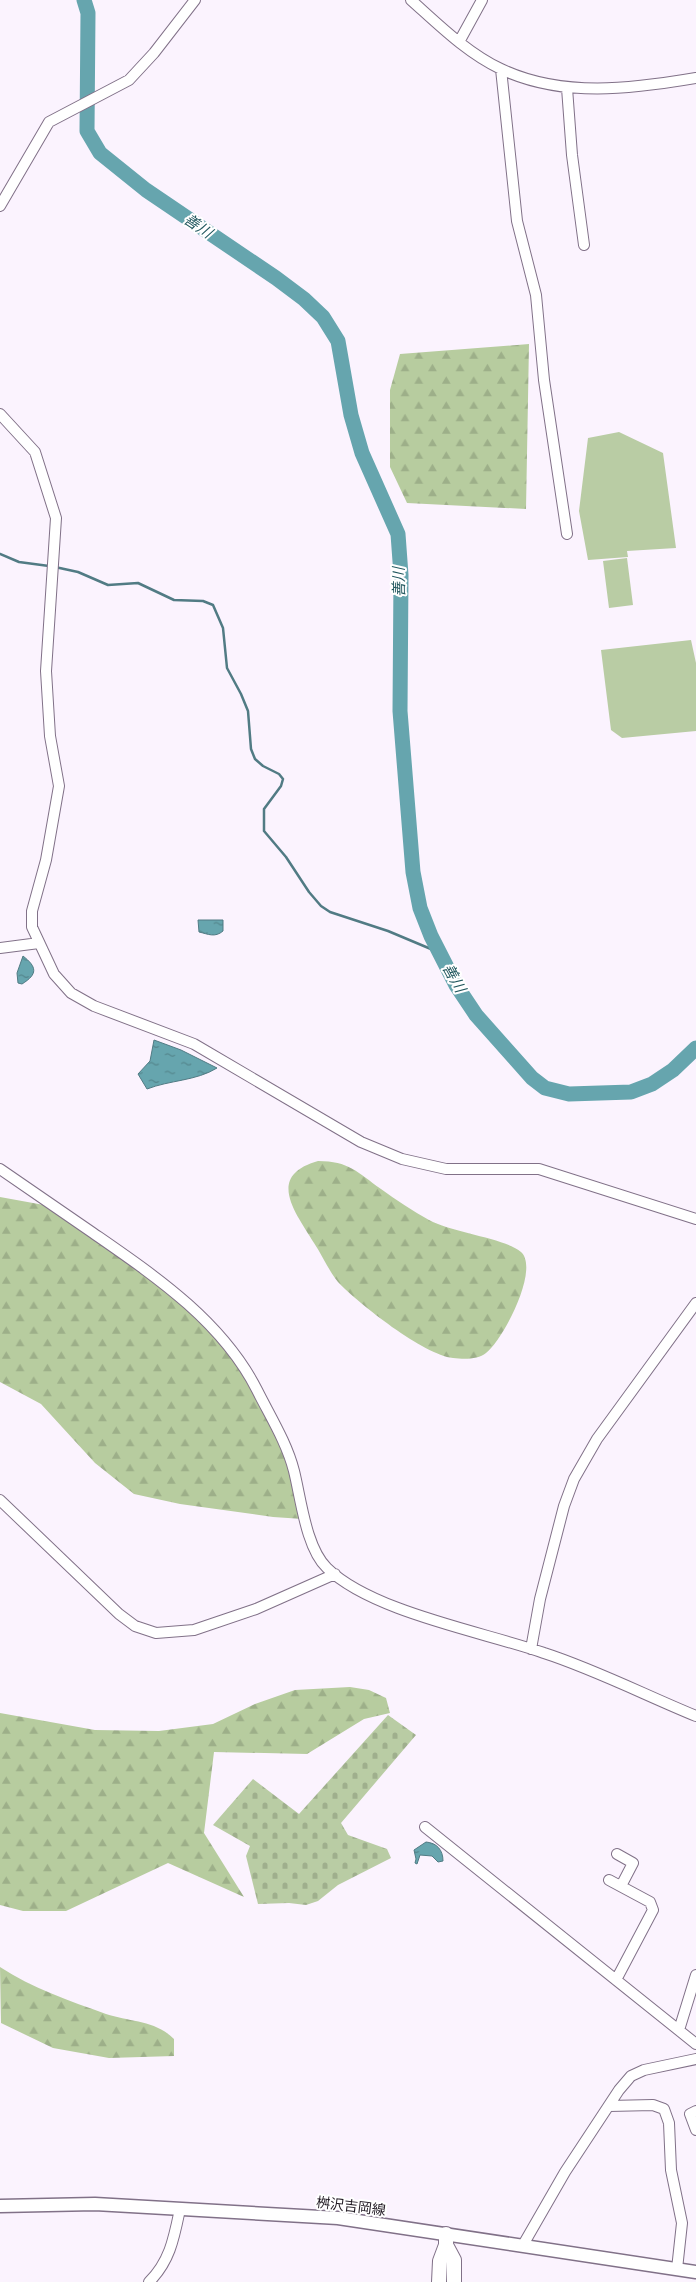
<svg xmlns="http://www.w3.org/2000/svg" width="696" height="2282" font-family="'Work Sans','Noto Sans JP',sans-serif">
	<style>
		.grass { fill: #b9cca4 }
		.forest { fill: url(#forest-firs) }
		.cemetery { fill: url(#cemetery-stones) }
		.water { fill: url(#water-ripples); stroke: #517b84 }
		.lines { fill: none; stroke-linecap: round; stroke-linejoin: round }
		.stream { stroke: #517b84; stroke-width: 2.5 }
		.river { stroke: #66a5ae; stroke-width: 15 }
		.minor-casing { stroke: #817188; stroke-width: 12 }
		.major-casing { stroke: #817188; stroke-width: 15 }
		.highway-casing { stroke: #817188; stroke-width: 16 }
		.minor { stroke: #fff; stroke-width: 10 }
		.major { stroke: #fff; stroke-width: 12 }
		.highway { stroke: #fff; stroke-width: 14 }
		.labels { text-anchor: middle; stroke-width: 4; stroke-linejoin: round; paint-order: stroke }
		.street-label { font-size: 14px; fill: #211a23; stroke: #fff }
		.water-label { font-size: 15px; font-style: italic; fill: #20565d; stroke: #fff }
	</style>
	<defs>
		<pattern id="forest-firs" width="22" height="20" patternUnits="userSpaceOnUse" patternTransform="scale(1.25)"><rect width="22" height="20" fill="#b7cc9f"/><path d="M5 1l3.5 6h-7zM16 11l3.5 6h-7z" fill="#9daf89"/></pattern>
		<pattern id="cemetery-stones" width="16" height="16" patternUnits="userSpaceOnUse" patternTransform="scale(1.25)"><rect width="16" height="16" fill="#b9cca4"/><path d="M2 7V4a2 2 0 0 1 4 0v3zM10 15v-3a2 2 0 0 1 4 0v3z" fill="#9faf8d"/></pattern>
		<pattern id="water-ripples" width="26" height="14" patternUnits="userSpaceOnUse" patternTransform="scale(1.25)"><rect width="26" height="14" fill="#66a5ae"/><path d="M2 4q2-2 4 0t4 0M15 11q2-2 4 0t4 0" fill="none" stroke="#54868d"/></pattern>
	</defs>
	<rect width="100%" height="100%" fill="#fbf3fe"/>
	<path class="grass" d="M 619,432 L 663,453 L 676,548 L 627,551 L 628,557 L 588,560 L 579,511 L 588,438 Z
		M 627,558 L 633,605 L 609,608 L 603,561 Z
		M 691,640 L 696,663 L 696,731 L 622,738 L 611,730 L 601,650 Z"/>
	<path class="forest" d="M 529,344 L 526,509 L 407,503 L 390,467 L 390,390 L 400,354 Z
		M 318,1161 C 349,1161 357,1172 381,1189 C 396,1200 413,1211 429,1220 C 453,1233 505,1238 521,1252 C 540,1269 503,1340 486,1353 C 478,1360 463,1359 453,1358 C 424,1355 359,1304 338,1282 C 329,1271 322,1255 314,1243 C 296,1213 265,1176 318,1161 Z
		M 0,1197 L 44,1205 L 109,1238 L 201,1313 L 261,1387 L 291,1457 L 303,1519 L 273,1517 L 180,1504 L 134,1494 L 95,1463 L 41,1404 L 0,1382 Z
		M 350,1687 L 369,1690 L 386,1698 L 390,1713 L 364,1719 L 307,1754 L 214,1752 L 204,1833 L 244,1897 L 168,1863 L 66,1911 L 23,1911 L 0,1905 L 0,1713 L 95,1730 L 159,1731 L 213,1724 L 255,1704 L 295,1690 Z
		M 0,1967 C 32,1988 70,2001 106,2014 C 130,2022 155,2020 174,2039 L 174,2056 L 109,2058 L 53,2048 L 1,2023 Z"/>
	<path class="cemetery" d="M 388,1715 L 416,1735 L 341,1823 L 348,1835 L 387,1849 L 391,1858 L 338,1885 L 318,1901 L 306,1905 L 289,1903 L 258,1904 L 246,1856 L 250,1846 L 213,1825 L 253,1779 L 299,1814 Z"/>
	<path class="water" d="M 198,920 L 223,920 L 223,931 C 215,938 208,934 199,932 Z
		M 23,956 C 37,967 38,974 22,984 L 18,983 L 17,973 Z
		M 154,1040 L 181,1050 L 217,1068 C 196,1081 170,1080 147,1089 L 138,1074 L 150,1061 Z
		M 426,1842 C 437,1843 443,1850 443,1861 L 438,1862 L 432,1856 L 420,1855 L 417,1864 L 415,1863 L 416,1859 L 414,1850 Z"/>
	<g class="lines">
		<path class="stream" d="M 0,554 L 19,562 L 49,566
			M 55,567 L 78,572 L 108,585 L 138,583 L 174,600 L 203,601 L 213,605 L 223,628 L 227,668 L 241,694 L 248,711 L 251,749 L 255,759 L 263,766 L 279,774 L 283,779 L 281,786 L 264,809 L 264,831 L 286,857 L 309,892 L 321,906 L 330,912 L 388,931 L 438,952"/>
		<path class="river" d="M 84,0 L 88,13 L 87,131 L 100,153 L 146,190 L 276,278 L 304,299 L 323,317 L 338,341 L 351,415 L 362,453 L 398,534 L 401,575 L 400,711 L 413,872 L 420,908 L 431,936 L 456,985 L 476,1015 L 532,1078 L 545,1088 L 569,1094 L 631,1092 L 652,1084 L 673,1070 L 696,1048"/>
		<g class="minor-casing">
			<path id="minor" d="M 411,0 C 439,25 467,53 501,69 C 562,98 632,89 696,78
				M 459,42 L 482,0
				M 501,69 L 517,221 L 536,295 L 544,380 L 567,534
				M 567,88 L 572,155 L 584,245
				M 0,206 L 49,122 L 129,80 L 154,53 L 195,0
				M 0,414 L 35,452 L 56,518 L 46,671 L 50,736 L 59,786 L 46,860 L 32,911 L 32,927 L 54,974 L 71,993 L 94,1006 L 194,1044 L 361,1142 L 402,1159 L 446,1169 L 539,1169 L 696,1219
				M 0,948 L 39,943
				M 0,1169 C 31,1190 62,1212 93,1233 C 155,1276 222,1321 257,1390 C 270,1416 287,1443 294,1471 C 301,1499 306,1548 327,1568 C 372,1612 484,1632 544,1653 C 594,1669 647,1696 696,1716
				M 0,1500 L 119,1614 L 135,1626 L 156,1633 L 194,1630 L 256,1609 L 335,1574
				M 531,1649 L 540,1599 L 564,1506 L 574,1479 L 597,1439 L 696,1303
				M 425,1827 L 696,2044
				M 617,1854 L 633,1863 L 621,1886
				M 609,1880 L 650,1902 L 653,1910 L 616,1980
				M 679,2030 L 696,1975
				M 609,2106 L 653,2105 L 664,2109 L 669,2123 L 671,2170 L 682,2223 L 677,2269
				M 696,2111 L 690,2114 L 696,2130
				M 523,2245 L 565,2172 L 619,2090 L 631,2076 L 644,2070 L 696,2059
				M 149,2282 C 170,2261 174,2238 180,2209"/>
		</g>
		<g class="major-casing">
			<path id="major" d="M 0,2206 L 95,2204 L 338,2218 L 696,2272"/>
		</g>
		<g class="highway-casing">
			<path id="highway" d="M 446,2245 L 454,2260 L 454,2282
				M 439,2282 L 440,2261 L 446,2245 L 446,2234"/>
		</g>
		<use href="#minor" class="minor"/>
		<use href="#major" class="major"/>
		<use href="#highway" class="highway"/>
	</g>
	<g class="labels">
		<g class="street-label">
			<text transform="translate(351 2206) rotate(7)" y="5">桝沢吉岡線</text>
		</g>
		<g class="water-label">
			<text transform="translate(198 226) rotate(34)" y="5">善川</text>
			<text transform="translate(399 582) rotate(-91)" y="5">善川</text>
			<text transform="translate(454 978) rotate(61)" y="5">善川</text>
		</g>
	</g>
</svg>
